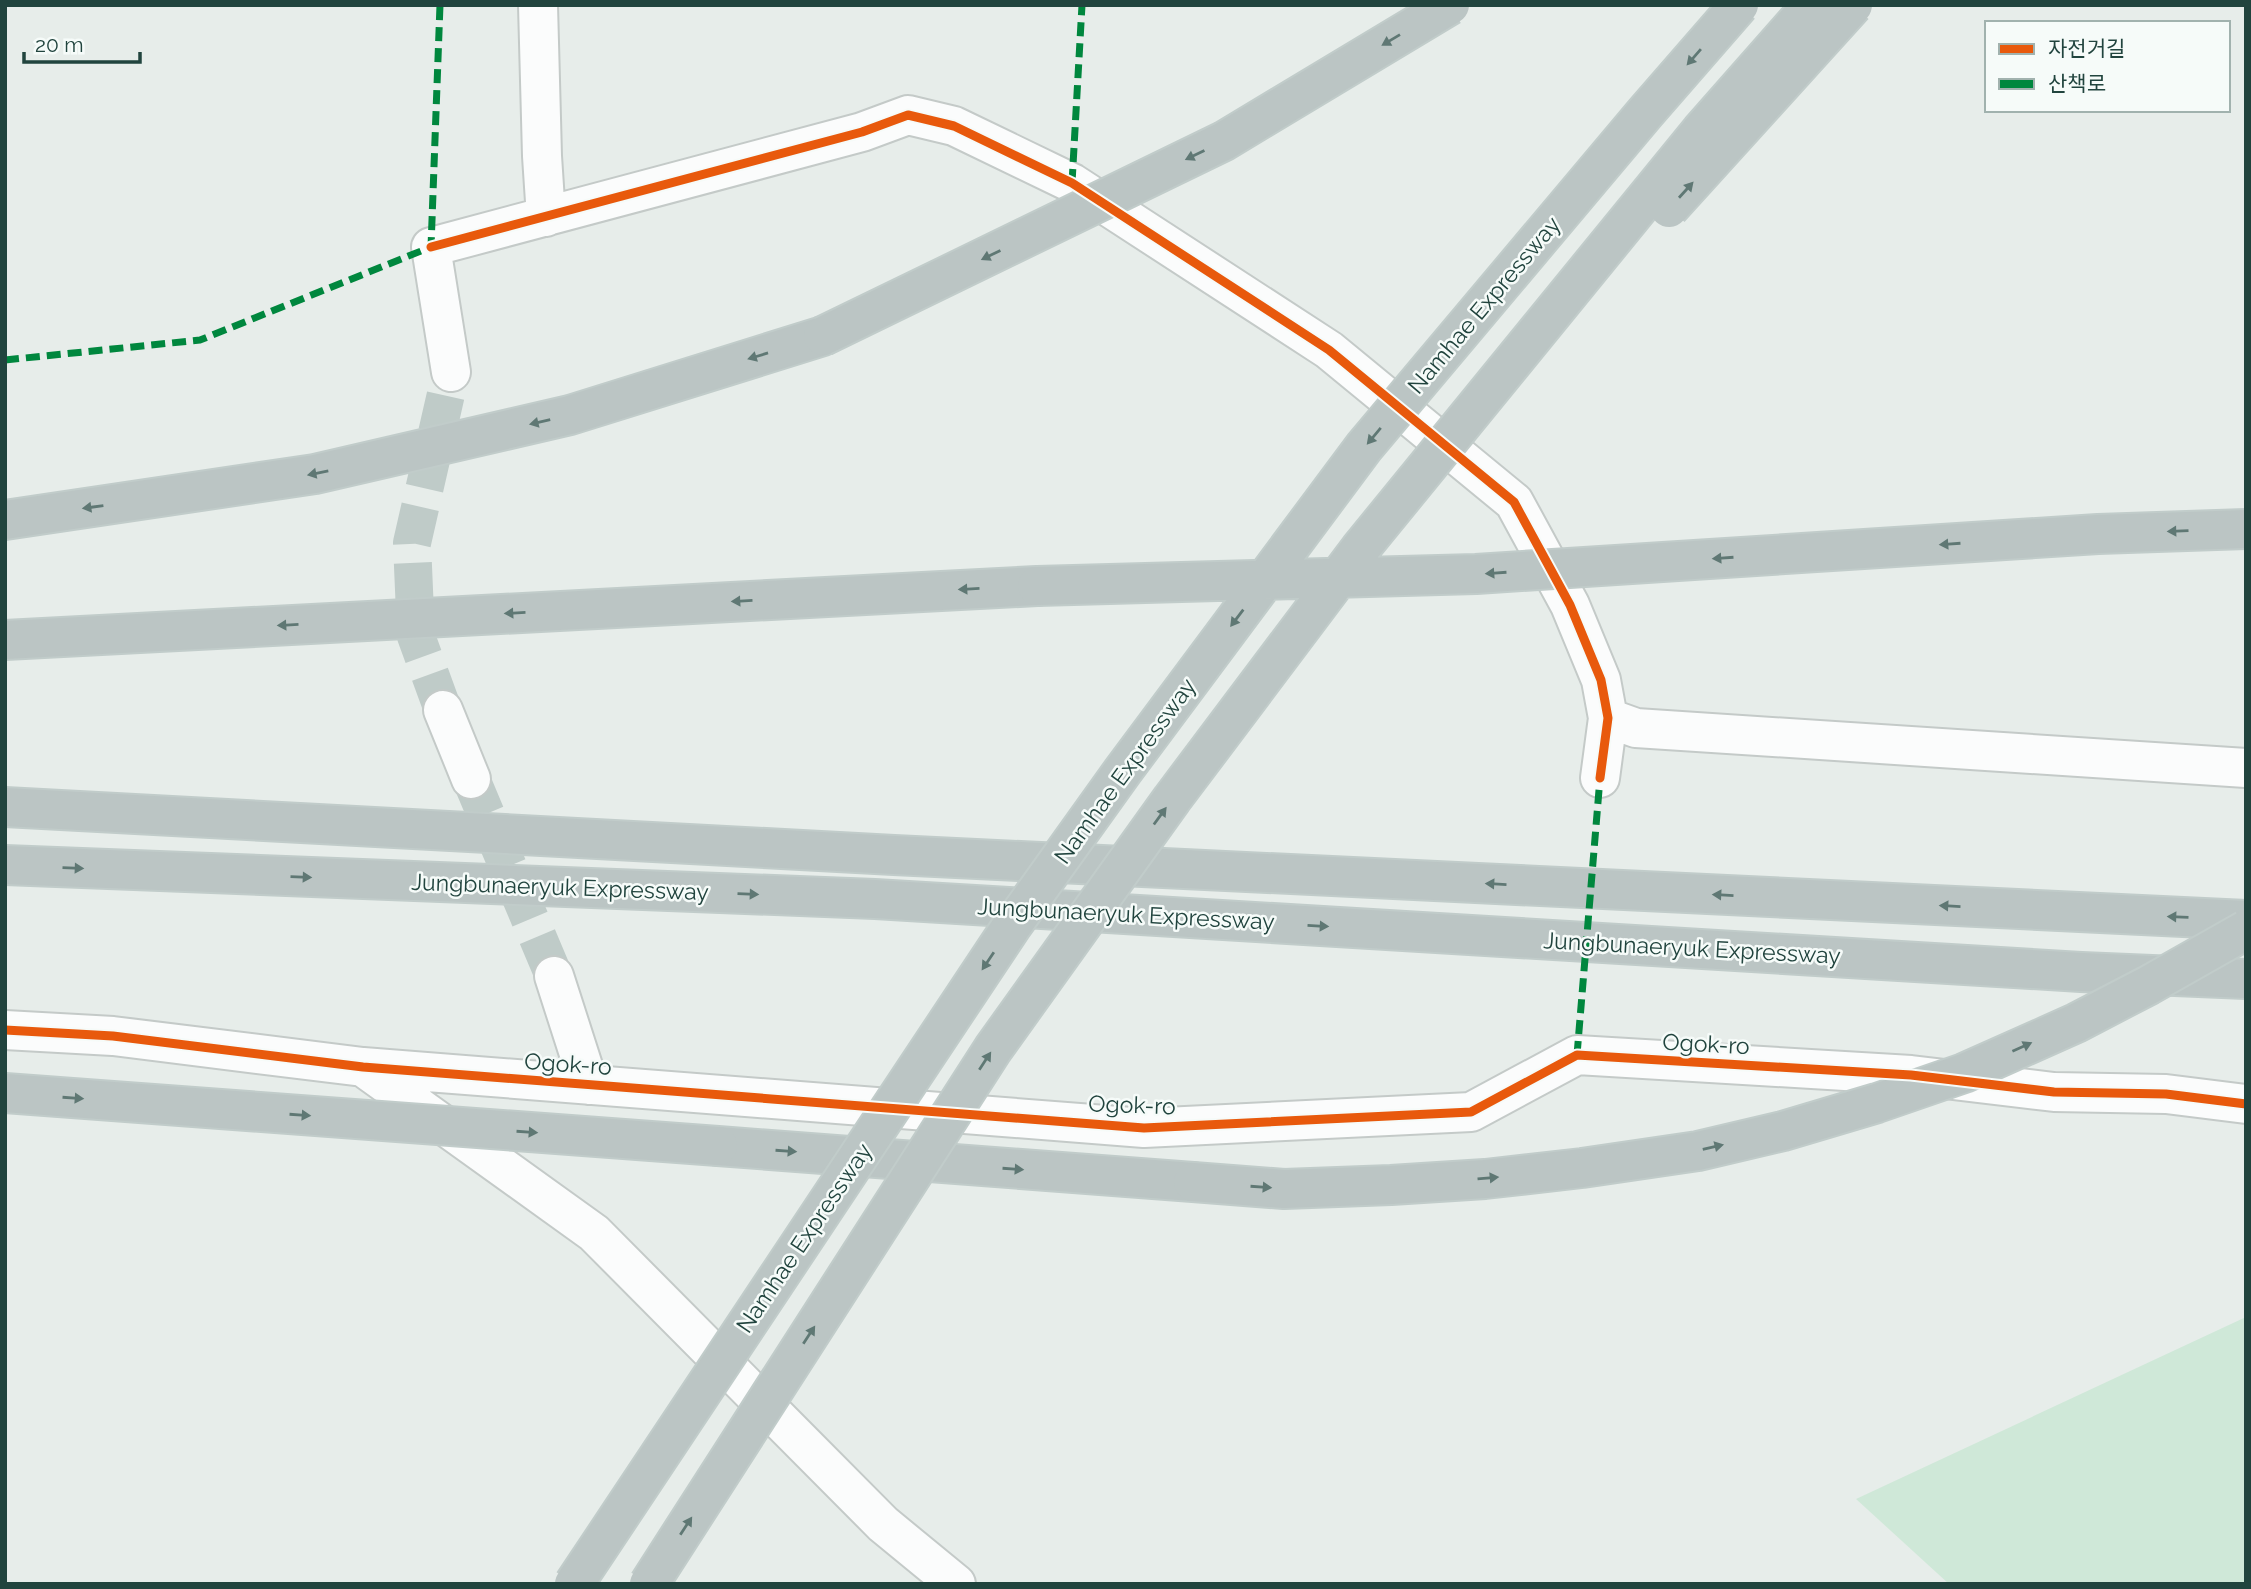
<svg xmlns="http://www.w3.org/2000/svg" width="2251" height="1589" font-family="Raleway,'Noto Sans KR',sans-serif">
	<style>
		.green { fill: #cfe8d8 }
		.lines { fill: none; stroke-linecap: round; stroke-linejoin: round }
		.minor-tunnel { stroke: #bfcbc8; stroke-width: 38; stroke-dasharray: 38 19; stroke-linecap: butt }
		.minor-casing { stroke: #c4cac8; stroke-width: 42 }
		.highway-casing { stroke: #c1ccca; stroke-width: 42 }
		.minor { stroke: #fbfcfc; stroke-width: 38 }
		.highway { stroke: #bbc5c4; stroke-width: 38 }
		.highway-bridge-casing { stroke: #c1ccca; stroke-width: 42; stroke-linecap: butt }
		.highway-bridge { stroke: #bbc5c4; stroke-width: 38 }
		.quiet { stroke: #00873e; stroke-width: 7; stroke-dasharray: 14 7; stroke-linecap: butt }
		.cycleway-casing { stroke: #f6fbf9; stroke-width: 13 }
		.cycleway { stroke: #e8590c; stroke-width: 9 }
		.oneway { fill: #5f7874 }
		.labels { text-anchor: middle; stroke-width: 5; stroke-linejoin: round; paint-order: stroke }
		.street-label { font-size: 23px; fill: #21443e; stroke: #f6fbf9 }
	</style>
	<rect width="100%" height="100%" fill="#e7edea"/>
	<path class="green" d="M 2246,1317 L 2246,1584 L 1949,1584 L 1856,1499 Z"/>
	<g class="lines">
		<path class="minor-tunnel" d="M 443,710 L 416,636 L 412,543 L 451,372
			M 471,779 L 554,976"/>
		<g class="minor-casing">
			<path id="minor" d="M 538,5 L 542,156 L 546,217
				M 451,372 L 431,247 L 862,132 L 908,115 L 954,126 L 1072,183 L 1329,350 L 1514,502 L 1570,605 L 1601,680 L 1608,718 L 1600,778
				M 443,710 L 471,779
				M 1608,718 L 1636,728 L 2246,768
				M 554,976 L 589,1085
				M 5,1030 L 113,1036 L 363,1067 L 1144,1128 L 1471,1112 L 1577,1055 L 1911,1075 L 2054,1092 L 2166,1094 L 2246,1104
				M 363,1067 L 594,1233 L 883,1524 L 956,1584"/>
		</g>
		<g class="highway-casing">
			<path id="highway" d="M 5,520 L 315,474 L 570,415 L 823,336
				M 5,640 L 1037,586
				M 5,807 L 894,855 L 2246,920
				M 5,865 L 875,899 L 2081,972 L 2246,979
				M 718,1146 L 1193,1182"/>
		</g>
		<use href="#minor" class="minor"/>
		<use href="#highway" class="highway"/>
		<g class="highway-bridge-casing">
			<path id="highway-bridge" d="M 1669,208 L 1853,5
				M 823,336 L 1224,141 L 1450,5
				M 1037,586 L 1476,574 L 2098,534 L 2246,529
				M 5,1093 L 718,1146
				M 1193,1182 L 1284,1189 L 1391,1185 L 1485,1179 L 1582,1168 L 1698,1151 L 1783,1131 L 1877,1103 L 1964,1073 L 2076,1023 L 2149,985 L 2246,930
				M 574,1584 L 1011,927 L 1122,772 L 1364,447 L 1645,113 L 1739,5
				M 649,1584 L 993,1049 L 1172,799 L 1360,549 L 1701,131 L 1812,5"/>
		</g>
		<use href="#highway-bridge" class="highway-bridge"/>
		<path class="quiet" d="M 1072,183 L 1082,5
			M 5,360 L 200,340 L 431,247 L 440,5
			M 1577,1055 L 1600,778"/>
		<g class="cycleway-casing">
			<path id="cycleway" d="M 431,247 L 862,132 L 908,115 L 954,126 L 1072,183 L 1329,350 L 1514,502 L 1570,605 L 1601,680 L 1608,718 L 1600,778
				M 5,1030 L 113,1036 L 363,1067 L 1144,1128 L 1471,1112 L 1577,1055 L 1911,1075 L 2054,1092 L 2166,1094 L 2246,1104"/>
		</g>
		<use href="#cycleway" class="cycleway"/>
	</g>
	<defs><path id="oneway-solid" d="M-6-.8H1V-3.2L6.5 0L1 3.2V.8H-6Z" transform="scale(1.75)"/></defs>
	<g class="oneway">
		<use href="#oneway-solid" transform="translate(1391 40) rotate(149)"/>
		<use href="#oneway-solid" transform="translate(1694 57) rotate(131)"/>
		<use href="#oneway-solid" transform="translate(1195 155) rotate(154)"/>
		<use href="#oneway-solid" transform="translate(1686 190) rotate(-48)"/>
		<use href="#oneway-solid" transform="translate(991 255) rotate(154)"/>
		<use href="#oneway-solid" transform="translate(758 356) rotate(163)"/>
		<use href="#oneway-solid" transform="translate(540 422) rotate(167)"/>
		<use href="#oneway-solid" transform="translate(1374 436) rotate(130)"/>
		<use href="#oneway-solid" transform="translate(318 473) rotate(169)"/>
		<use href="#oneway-solid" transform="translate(93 507) rotate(172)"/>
		<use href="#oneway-solid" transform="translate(2178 531) rotate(178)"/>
		<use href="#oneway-solid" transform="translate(1950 544) rotate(176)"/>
		<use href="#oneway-solid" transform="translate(1723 558) rotate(176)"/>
		<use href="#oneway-solid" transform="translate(1496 573) rotate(176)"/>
		<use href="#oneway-solid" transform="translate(969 589) rotate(177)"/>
		<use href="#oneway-solid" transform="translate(742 601) rotate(177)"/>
		<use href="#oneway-solid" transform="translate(515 613) rotate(177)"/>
		<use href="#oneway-solid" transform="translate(1237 618) rotate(127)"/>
		<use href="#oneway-solid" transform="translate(288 625) rotate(177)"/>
		<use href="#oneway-solid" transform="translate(1160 816) rotate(-54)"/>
		<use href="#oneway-solid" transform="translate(73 868) rotate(2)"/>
		<use href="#oneway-solid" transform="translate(301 877) rotate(2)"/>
		<use href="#oneway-solid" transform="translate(1496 884) rotate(-177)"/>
		<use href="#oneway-solid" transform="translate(748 894) rotate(2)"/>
		<use href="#oneway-solid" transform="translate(1723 895) rotate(-177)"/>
		<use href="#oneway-solid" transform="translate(1950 906) rotate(-177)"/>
		<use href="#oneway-solid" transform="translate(2178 917) rotate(-178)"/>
		<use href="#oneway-solid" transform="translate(1318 926) rotate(3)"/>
		<use href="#oneway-solid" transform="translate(988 961) rotate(124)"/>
		<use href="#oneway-solid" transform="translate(2022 1047) rotate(-24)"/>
		<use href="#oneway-solid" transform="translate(985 1061) rotate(-57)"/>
		<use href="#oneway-solid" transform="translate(73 1098) rotate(4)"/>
		<use href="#oneway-solid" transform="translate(300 1115) rotate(4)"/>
		<use href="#oneway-solid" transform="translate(527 1132) rotate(4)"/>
		<use href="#oneway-solid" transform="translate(1713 1147) rotate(-13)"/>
		<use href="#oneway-solid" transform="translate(786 1151) rotate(4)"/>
		<use href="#oneway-solid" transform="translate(1013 1169) rotate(4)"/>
		<use href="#oneway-solid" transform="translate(1488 1178) rotate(-5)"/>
		<use href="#oneway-solid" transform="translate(1261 1187) rotate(4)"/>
		<use href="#oneway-solid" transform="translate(809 1335) rotate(-57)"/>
		<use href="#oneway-solid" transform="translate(686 1526) rotate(-57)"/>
	</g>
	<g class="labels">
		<g class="street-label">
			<text transform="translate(1484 305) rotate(-50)" y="8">Namhae Expressway</text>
			<text transform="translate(1125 771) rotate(-54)" y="8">Namhae Expressway</text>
			<text transform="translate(560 887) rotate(2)" y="8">Jungbunaeryuk Expressway</text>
			<text transform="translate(1126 914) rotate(3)" y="8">Jungbunaeryuk Expressway</text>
			<text transform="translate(1692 948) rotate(3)" y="8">Jungbunaeryuk Expressway</text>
			<text transform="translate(1706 1044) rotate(3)" y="8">Ogok-ro</text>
			<text transform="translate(568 1064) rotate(4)" y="8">Ogok-ro</text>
			<text transform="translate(1132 1105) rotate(2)" y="8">Ogok-ro</text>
			<text transform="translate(804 1238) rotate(-56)" y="8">Namhae Expressway</text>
		</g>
	</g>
	<rect width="2251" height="1589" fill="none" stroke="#21443e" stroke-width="14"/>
	<rect x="1985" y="21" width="245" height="91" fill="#f6fbf9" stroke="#a1b2ae" stroke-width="2"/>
	<rect x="1999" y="44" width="35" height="10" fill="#e8590c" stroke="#a1b2ae" stroke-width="2"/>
	<text x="2048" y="56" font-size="21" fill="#21443e">자전거길</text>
	<rect x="1999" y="79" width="35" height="10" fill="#00873e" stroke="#a1b2ae" stroke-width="2"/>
	<text x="2048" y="91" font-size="21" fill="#21443e">산책로</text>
	<path d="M24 52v10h116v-10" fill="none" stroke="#21443e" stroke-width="3.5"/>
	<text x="35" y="52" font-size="21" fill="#21443e" stroke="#f6fbf9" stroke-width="5" paint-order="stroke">20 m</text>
</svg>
